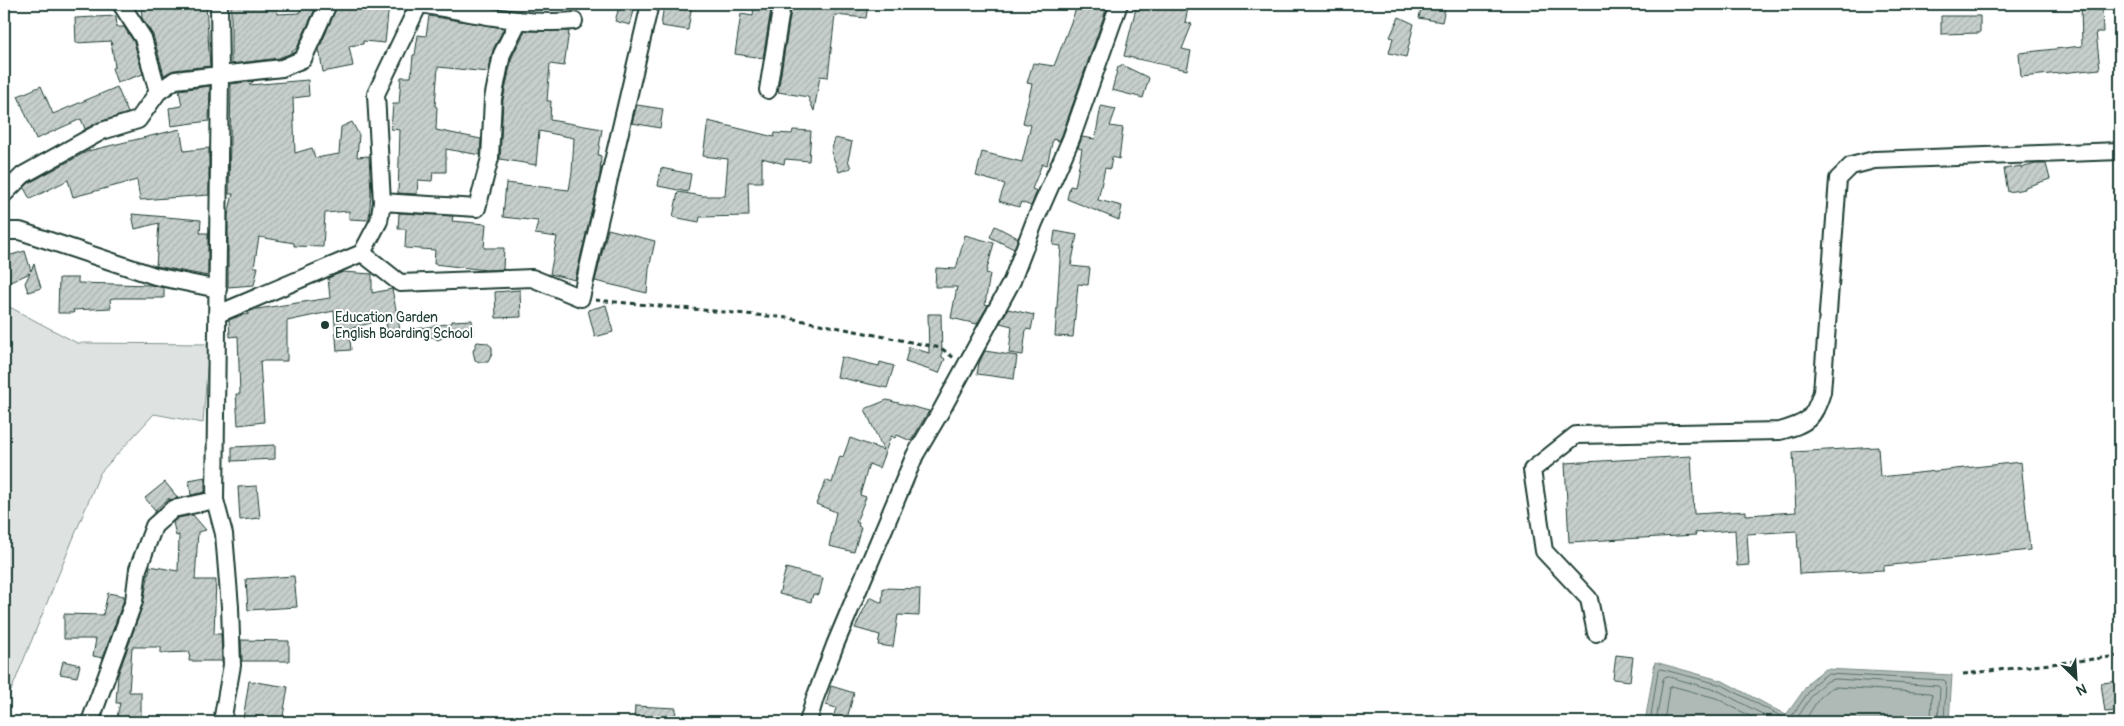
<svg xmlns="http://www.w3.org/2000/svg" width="2124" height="726" font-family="Pangolin,sans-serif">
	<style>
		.grass { fill: #dee3e2; stroke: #7e908b }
		.water { fill: #afbab7; stroke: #758883 }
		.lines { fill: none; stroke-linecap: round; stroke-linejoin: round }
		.shore { stroke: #596f68; stroke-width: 1 }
		.building { fill: url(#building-hatch); stroke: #1f3d34 }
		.minor-casing { stroke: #1f3d34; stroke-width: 20 }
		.path { stroke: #1f3d34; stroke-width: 3; stroke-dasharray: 5 4; stroke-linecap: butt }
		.minor { stroke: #fff; stroke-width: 16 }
		.poi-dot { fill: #1f3d34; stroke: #fff; stroke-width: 2 }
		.labels { text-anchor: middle; stroke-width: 4; stroke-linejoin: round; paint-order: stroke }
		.poi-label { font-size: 14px; fill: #1f3d34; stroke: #fff; text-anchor: start }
	</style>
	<defs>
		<pattern id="building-hatch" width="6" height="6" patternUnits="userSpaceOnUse" patternTransform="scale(1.25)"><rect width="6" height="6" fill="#c7cfcc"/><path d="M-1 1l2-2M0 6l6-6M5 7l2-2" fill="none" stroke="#aab3b0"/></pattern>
	</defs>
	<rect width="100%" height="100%" fill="#fff"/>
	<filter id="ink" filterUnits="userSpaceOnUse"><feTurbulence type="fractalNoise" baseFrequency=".02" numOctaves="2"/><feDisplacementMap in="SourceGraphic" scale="10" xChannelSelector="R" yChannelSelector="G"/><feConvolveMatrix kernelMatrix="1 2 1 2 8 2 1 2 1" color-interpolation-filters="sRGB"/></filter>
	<g filter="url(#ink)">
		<path class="grass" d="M 4,304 L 77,343 L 209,344 L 203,423 L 154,414 L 100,473 L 4,708 Z"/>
		<path class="water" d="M 1655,662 L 1723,681 L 1786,715 L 1811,680 L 1825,669 L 1952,675 L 1949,722 L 1645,722 Z"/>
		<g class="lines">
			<path class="shore" d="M 1650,722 L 1658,671 L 1661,669 L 1722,685 L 1786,719 L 1791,717 L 1815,683 L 1827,674 L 1944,680 L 1946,682 L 1944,722
				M 1656,722 L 1663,679 L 1666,676 L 1719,691 L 1777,722
				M 1664,722 L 1669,688 L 1672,686 L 1716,698 L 1761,722
				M 1794,722 C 1806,708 1816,680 1836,679 L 1938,686 L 1940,688 L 1938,722
				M 1804,722 C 1811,712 1822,688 1836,687 L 1930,693 L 1932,695 L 1931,722"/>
		</g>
		<path class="building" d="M 141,4 L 206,4 L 210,66 L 174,70 L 164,75 L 153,35 L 142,18 Z
			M 231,4 L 276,4 L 278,14 L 300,13 L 301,4 L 317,5 L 297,48 L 289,54 L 279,58 L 231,64 Z
			M 338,4 L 359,4 L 377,9 L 379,4 L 389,4 L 385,43 L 363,41 L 363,44 L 349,46 L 353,66 L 323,72 L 319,49 Z
			M 620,4 L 636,4 L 630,25 L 615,21 Z
			M 664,4 L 692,4 L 688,30 L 661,26 Z
			M 754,4 L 772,4 L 763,58 L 735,54 L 741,14 L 753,16 Z
			M 792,4 L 868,5 L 866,18 L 835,15 L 828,77 L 820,76 L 814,111 L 808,97 L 778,92 Z
			M 1078,4 L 1106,4 L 1105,13 L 1062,135 L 1059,141 L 1053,139 L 1047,165 L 1042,164 L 1032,189 L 1037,191 L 1031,206 L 1021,202 L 1019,207 L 999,201 L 1005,184 L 976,176 L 982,152 L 1022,162 L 1031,125 L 1023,123 L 1032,84 L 1027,83 L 1033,63 L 1054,66 Z
			M 1137,4 L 1189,4 L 1185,22 L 1192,24 L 1182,49 L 1191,51 L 1187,70 L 1124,56 Z
			M 1422,4 L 1446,4 L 1442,22 L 1419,18 Z
			M 2081,4 L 2102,4 L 2103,32 L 2096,32 L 2100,69 L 2021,77 L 2019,53 L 2082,46 Z
			M 116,16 L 117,27 L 124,27 L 134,42 L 143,74 L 117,83 L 112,68 L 115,67 L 111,41 L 76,43 L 75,18 Z
			M 429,16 L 504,28 L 493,50 L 488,72 L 438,67 L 435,106 L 437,107 L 436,130 L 481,139 L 480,155 L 446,149 L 446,172 L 433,172 L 432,181 L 418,180 L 417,194 L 398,193 L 400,130 L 391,129 L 393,104 L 399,104 L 401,77 L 411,77 L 413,55 L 415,55 L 418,35 L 426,36 Z
			M 1941,16 L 1980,16 L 1980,33 L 1941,34 Z
			M 1399,17 L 1414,24 L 1406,57 L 1389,53 L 1393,38 L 1390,37 Z
			M 525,31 L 569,31 L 564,66 L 550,64 L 547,101 L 551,101 L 550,120 L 602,129 L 598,155 L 601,156 L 600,175 L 575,280 L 550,274 L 557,237 L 535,234 L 538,221 L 503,217 L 506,183 L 569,190 L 572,172 L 574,138 L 539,131 L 536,165 L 500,159 L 503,100 L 512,57 Z
			M 1122,65 L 1149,78 L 1143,98 L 1112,90 L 1118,67 L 1121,67 Z
			M 308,80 L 309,96 L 293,98 L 295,153 L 312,148 L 315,158 L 339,154 L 341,127 L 352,122 L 359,135 L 357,157 L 369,156 L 371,193 L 369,218 L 368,220 L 349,219 L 349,211 L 325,213 L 323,247 L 294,246 L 294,243 L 259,237 L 254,267 L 258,267 L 254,285 L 228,287 L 228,215 L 233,194 L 229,194 L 231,84 L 254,81 L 249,85 Z
			M 41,86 L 53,114 L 117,87 L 128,113 L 99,122 L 85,129 L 81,119 L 36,139 L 18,96 Z
			M 210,86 L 209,121 L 171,126 L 169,108 L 182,106 L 179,90 Z
			M 637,105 L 663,109 L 660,128 L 632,123 Z
			M 1101,106 L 1116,109 L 1110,126 L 1123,128 L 1119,159 L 1112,157 L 1110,169 L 1105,168 L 1098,200 L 1122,206 L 1119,220 L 1067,199 L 1070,186 L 1075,187 L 1082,149 L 1078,148 L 1082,137 L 1095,139 Z
			M 708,121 L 774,137 L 775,133 L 792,134 L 793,130 L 811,131 L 809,161 L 785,159 L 784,164 L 762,158 L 762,182 L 748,182 L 749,216 L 700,217 L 699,222 L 673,217 L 678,192 L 703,196 L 725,196 L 728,159 L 703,156 Z
			M 180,129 L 184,151 L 209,148 L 209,195 L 140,200 L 137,180 L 73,197 L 68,180 L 30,199 L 24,188 L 29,183 L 88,151 Z
			M 835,138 L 852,142 L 848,160 L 851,168 L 839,172 L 831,152 Z
			M 2035,164 L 2046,164 L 2050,179 L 2025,187 L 2025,189 L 2008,192 L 2004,169 L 2021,166 L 2021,168 Z
			M 661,168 L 691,174 L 688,192 L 658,186 Z
			M 399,213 L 453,216 L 452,221 L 486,224 L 484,248 L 504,248 L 503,269 L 486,270 L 434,264 L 435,250 L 405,248 L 406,229 L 398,229 Z
			M 132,214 L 201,220 L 200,233 L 208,233 L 208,276 L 156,266 L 159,223 L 135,229 Z
			M 995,226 L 1018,238 L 1014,249 L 990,237 Z
			M 608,229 L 655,241 L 649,269 L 647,293 L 595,281 Z
			M 1055,231 L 1077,235 L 1071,266 L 1090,268 L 1088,285 L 1078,284 L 1073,337 L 1055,336 L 1061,246 L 1053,245 Z
			M 965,235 L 994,243 L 986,273 L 990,274 L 985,304 L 988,305 L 977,324 L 951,318 L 957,287 L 935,287 L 936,268 L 956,269 Z
			M 25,251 L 31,271 L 34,264 L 41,288 L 28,292 L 25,283 L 30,273 L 4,285 L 4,257 Z
			M 343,272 L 372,274 L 372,293 L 392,289 L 400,330 L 388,332 L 385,319 L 349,329 L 351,350 L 337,351 L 334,311 L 287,321 L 287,361 L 260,361 L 264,422 L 238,425 L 236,394 L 240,394 L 238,336 L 230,337 L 229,320 L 242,315 L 249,314 L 248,312 L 257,309 L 330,298 L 328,278 Z
			M 59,278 L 78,278 L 78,283 L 151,285 L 164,288 L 164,298 L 114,298 L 110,299 L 111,308 L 73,310 L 74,313 L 58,313 Z
			M 520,290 L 521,317 L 496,318 L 495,292 Z
			M 606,305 L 613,332 L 595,337 L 588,310 Z
			M 1008,309 L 1034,315 L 1031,330 L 1026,329 L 1023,355 L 1009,353 L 1012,326 L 1000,323 Z
			M 928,314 L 941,314 L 942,357 L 945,359 L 939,373 L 905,362 L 909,347 L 929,353 Z
			M 472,320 L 473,335 L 446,336 L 438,340 L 433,337 L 417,337 L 416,329 L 452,323 L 452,321 Z
			M 477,342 L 487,343 L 492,347 L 492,354 L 488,362 L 479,362 L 475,360 L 473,351 Z
			M 985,351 L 1017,356 L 1014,379 L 977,374 L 979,363 Z
			M 841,357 L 879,366 L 880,362 L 894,366 L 887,388 L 837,377 Z
			M 887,400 L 929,411 L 911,441 L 897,435 L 895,438 L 891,436 L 879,468 L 869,464 L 860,495 L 866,497 L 856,522 L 859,523 L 858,526 L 861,527 L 854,552 L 829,546 L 836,512 L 816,504 L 826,480 L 832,483 L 840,456 L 843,457 L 850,438 L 883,450 L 865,409 Z
			M 275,445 L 275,459 L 232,461 L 232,447 Z
			M 1878,447 L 1880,477 L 2021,462 L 2030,550 L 1884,566 L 1884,570 L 1799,574 L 1797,531 L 1747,534 L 1749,565 L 1737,566 L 1735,530 L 1695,533 L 1696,535 L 1569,542 L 1565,463 L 1691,456 L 1694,514 L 1746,511 L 1746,515 L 1796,512 L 1793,452 Z
			M 205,477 L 205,492 L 191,495 L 189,480 Z
			M 165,482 L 178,498 L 169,500 L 169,498 L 155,510 L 145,498 Z
			M 257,486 L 260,518 L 240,520 L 238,487 Z
			M 193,515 L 206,530 L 198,532 L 195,580 L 216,580 L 214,634 L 221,634 L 222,661 L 189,661 L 190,652 L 161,653 L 161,647 L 132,647 L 129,692 L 141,692 L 141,722 L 116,722 L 120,703 L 116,703 L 118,675 L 143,604 L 150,566 L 178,571 L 179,535 L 176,536 L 173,522 L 178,518 Z
			M 786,568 L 823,578 L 819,595 L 813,594 L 811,602 L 779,594 Z
			M 294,576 L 297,607 L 248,610 L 246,579 Z
			M 883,588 L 920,589 L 919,616 L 898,615 L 893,647 L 878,645 L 880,635 L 855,628 L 870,597 L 882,603 Z
			M 108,593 L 124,596 L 124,599 L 103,658 L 93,656 L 96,639 L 64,639 L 64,614 L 103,615 Z
			M 241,640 L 289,641 L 289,661 L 242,661 Z
			M 1616,655 L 1633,657 L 1630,681 L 1613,679 Z
			M 63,661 L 80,665 L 77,677 L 60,674 Z
			M 249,681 L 288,687 L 282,722 L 243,719 Z
			M 2120,681 L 2120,711 L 2105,712 L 2101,683 Z
			M 831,686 L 854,693 L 846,722 L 832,722 L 836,708 L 826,705 Z
			M 635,706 L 676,708 L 675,722 L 634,722 Z"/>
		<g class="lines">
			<g class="minor-casing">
				<path id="minor" d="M 219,4 L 220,75 L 215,500 L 224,534 L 230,607 L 232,665 L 222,722
					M 420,4 C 470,12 523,26 574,21
					M 768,90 L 782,4
					M 158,92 L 175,80 L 282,68 L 303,59 L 328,4
					M 4,194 L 23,175 L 102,131 L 138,120 L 158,92 L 143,38 L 121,4
					M 382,202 L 477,208 L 490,158 L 493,99 L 502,54 L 519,20
					M 4,231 L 20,231 L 155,276 L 218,289
					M 362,253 L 400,283 L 532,278 L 581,298 L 650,4
					M 218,314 L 362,253 L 379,221 L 382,202 L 376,94 L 419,4
					M 1596,633 L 1589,599 L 1544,551 L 1532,470 L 1576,435 L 1780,431 C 1808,423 1813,420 1822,392 L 1838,179 L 1851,166 L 1874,160 L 2120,151
					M 90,722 L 134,601 L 138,569 L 154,526 L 173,509 L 215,500
					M 808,722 L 815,698 L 835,645 L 915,455 L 941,411 L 1012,281 L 1034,223 L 1071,139 L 1119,4"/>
			</g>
			<path class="path" d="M 595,300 L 789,318 L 941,348 L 954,358
				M 1963,674 L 2120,656"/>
			<use href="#minor" class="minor"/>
		</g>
	</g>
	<circle class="poi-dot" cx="325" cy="325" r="5"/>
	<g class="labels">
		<g class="poi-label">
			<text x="335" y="322">Education Garden<tspan x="335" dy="16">English Boarding School</tspan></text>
		</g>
	</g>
	<rect width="2124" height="726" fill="none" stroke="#fff" stroke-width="20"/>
	<rect x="10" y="10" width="2104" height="706" fill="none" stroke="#1f3d34" stroke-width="2" filter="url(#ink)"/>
	<g transform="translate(2076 678) rotate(155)" stroke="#ffffff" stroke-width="4" paint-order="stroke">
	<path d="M0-4L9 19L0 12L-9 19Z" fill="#1f3d34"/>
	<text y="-8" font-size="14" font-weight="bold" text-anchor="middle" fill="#1f3d34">N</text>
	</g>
</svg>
